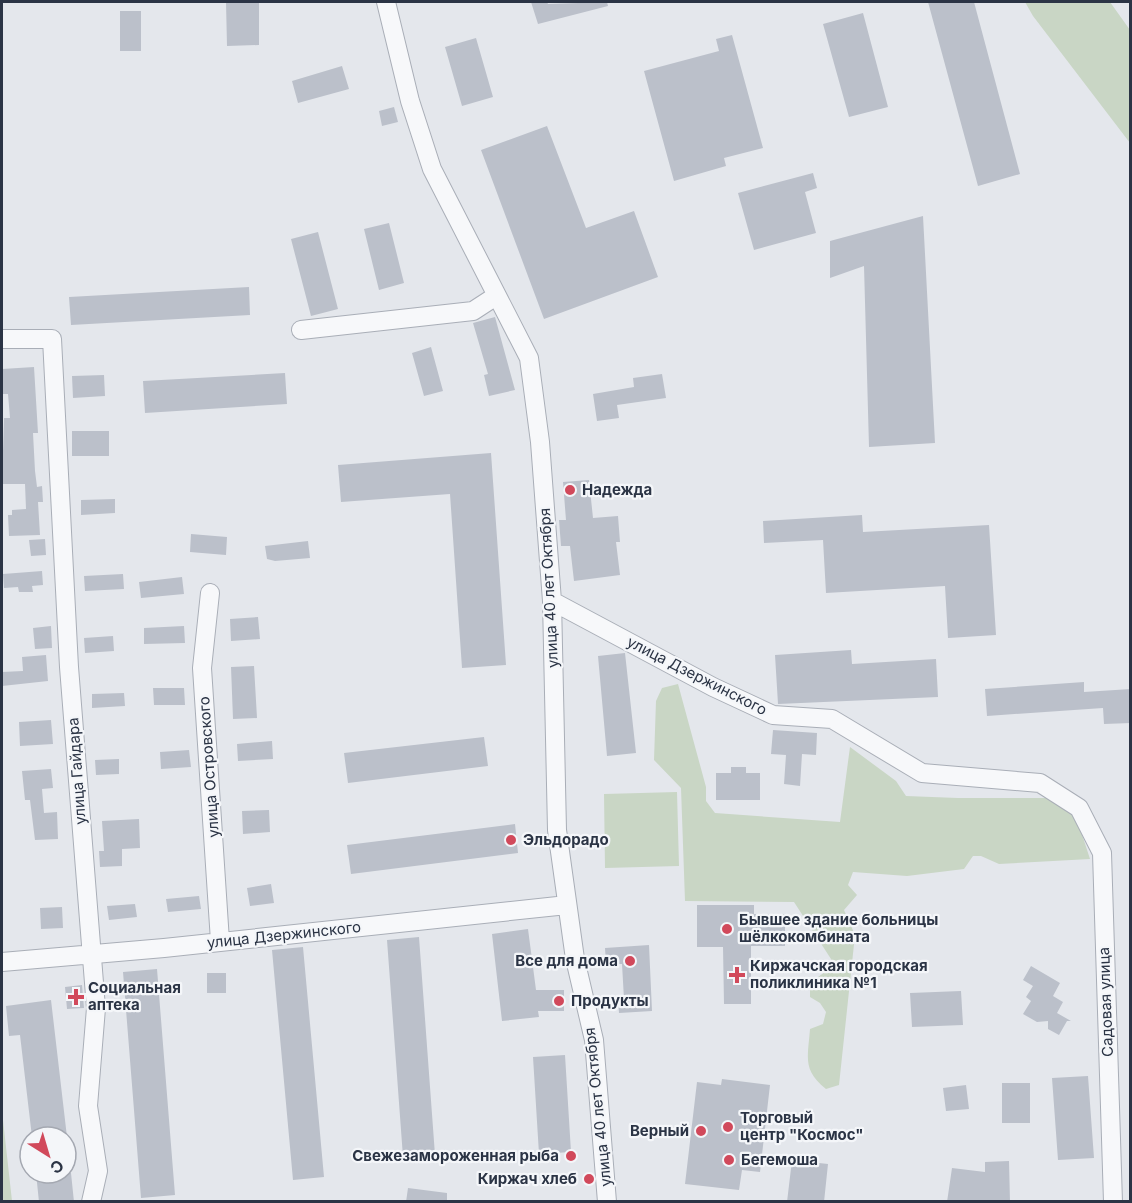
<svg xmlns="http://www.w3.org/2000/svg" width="1132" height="1203" font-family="Inter,sans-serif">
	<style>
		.green { fill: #c9d6c5 }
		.building { fill: #bbc0ca }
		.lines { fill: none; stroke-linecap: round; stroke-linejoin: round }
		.minor-casing { stroke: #a9aeb7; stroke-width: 20 }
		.minor { stroke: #f7f8fa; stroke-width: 18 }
		.poi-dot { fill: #d1495b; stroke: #f4f6f9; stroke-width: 2 }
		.labels { text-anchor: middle; stroke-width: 4.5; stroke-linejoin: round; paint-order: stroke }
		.poi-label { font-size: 15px; font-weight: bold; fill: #2b3445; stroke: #f4f6f9; text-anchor: start }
		.street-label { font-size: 15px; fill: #2b3445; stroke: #f4f6f9 }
	</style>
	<rect width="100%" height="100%" fill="#e4e7ec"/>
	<path class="green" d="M 1025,2 L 1110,2 L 1130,30 L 1130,143 L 1033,16 Z
		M 678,684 L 706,787 L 706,801 L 715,813 L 840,822 L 850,747 L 896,781 L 906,796 L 958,798 L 1054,798 L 1076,816 L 1090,859 L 999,864 L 981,856 L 973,856 L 964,869 L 907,876 L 853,872 L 848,885 L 857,895 L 844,910 L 855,935 L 839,1085 L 826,1089 C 802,1070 808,1057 810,1029 L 823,1024 L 826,1012 L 820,1003 L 810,997 L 810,983 L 829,969 L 831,959 L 794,902 L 685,901 L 681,788 L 654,760 L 656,701 L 662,688 Z
		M 677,792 L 679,866 L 605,868 L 604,794 Z
		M 2,1111 L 12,1201 L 2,1201 Z"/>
	<path class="building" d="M 226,2 L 259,2 L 259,45 L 227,46 Z
		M 531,2 L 547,2 L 548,4 L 607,2 L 608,6 L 538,24 Z
		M 928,2 L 974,2 L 1020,174 L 978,186 Z
		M 120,11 L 141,11 L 141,51 L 120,51 Z
		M 863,13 L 888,107 L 849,117 L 823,24 Z
		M 732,35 L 763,148 L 724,158 L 726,166 L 674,181 L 644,71 L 719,51 L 716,39 Z
		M 476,38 L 493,97 L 462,106 L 445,47 Z
		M 342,66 L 349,89 L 298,103 L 292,81 Z
		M 394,107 L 398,122 L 382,126 L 379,111 Z
		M 547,126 L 586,228 L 634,211 L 658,277 L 544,319 L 481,150 Z
		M 813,173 L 817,188 L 805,192 L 816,233 L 754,250 L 738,193 Z
		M 923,216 L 935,443 L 869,447 L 864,266 L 830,278 L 830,241 Z
		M 389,223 L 404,283 L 379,290 L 364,229 Z
		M 318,232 L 338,309 L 311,316 L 291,239 Z
		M 249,287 L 250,315 L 71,325 L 69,297 Z
		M 495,317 L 515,390 L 489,396 L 484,375 L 488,374 L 473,323 Z
		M 431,347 L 443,391 L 424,396 L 412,353 Z
		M 34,367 L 38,433 L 33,433 L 35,471 L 37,487 L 42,486 L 43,502 L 38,502 L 40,535 L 9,536 L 8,515 L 12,515 L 12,510 L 26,509 L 25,484 L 2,484 L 4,418 L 10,418 L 8,394 L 2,394 L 2,369 Z
		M 285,373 L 287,404 L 145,413 L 143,381 Z
		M 662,374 L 666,398 L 617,405 L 619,418 L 597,421 L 593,394 L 634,387 L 633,378 Z
		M 104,375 L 105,396 L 73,398 L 72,376 Z
		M 72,431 L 109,431 L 109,456 L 72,456 Z
		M 491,453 L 506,665 L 462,668 L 450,494 L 341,502 L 338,465 Z
		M 589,480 L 593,518 L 618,516 L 620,542 L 616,542 L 620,575 L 574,581 L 570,546 L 561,546 L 559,520 L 566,520 L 563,482 Z
		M 115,499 L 115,513 L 81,515 L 81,500 Z
		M 862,515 L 863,532 L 989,525 L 996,635 L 948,638 L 945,586 L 826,593 L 823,540 L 764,543 L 763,521 Z
		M 191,534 L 227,537 L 226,555 L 190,552 Z
		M 45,539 L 46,555 L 31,556 L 29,540 Z
		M 308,541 L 310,558 L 275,561 L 267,559 L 265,546 Z
		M 42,571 L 43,585 L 32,586 L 33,592 L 19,592 L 18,587 L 4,588 L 3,574 Z
		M 123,574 L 124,589 L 85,591 L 84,576 Z
		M 182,577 L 184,594 L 141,598 L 139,582 Z
		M 258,617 L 260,639 L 231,641 L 230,619 Z
		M 51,626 L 52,648 L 35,649 L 33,628 Z
		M 184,626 L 185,643 L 144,644 L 144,628 Z
		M 113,636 L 114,651 L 85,653 L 84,638 Z
		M 851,650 L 852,664 L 936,659 L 938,697 L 778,704 L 775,655 Z
		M 625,653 L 636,753 L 607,756 L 598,656 Z
		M 46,655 L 48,681 L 2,686 L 2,672 L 23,671 L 22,657 Z
		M 254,666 L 257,718 L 233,719 L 231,667 Z
		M 1084,682 L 1084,692 L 1131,689 L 1131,723 L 1104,724 L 1103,708 L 987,716 L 985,689 Z
		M 153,688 L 184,688 L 185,705 L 154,705 Z
		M 124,693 L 125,706 L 92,708 L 92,694 Z
		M 51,720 L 53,744 L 20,746 L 19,722 Z
		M 773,730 L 817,733 L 816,755 L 802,754 L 800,786 L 784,784 L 786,755 L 771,754 Z
		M 484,737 L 488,766 L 348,783 L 344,753 Z
		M 272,741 L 273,759 L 238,761 L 237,744 Z
		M 189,750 L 191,767 L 161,769 L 160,752 Z
		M 119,759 L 119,774 L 96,775 L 95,760 Z
		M 731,767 L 746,767 L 746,773 L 760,773 L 760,800 L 716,800 L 716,773 L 731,773 Z
		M 51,769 L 53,788 L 42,789 L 44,813 L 57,812 L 58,839 L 35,840 L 30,800 L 25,800 L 22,771 Z
		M 269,810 L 270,832 L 243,834 L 242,811 Z
		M 139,819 L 140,848 L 122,849 L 122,866 L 100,867 L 99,851 L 104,851 L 102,821 Z
		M 515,824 L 518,853 L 351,874 L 347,845 Z
		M 271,884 L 274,903 L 250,906 L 247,888 Z
		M 199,896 L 201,909 L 168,912 L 166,899 Z
		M 135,904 L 137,917 L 109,920 L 107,906 Z
		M 697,905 L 754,905 L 754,914 L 785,914 L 785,946 L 751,946 L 751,1004 L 724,1004 L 723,947 L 697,947 Z
		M 62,907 L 63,928 L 41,929 L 40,908 Z
		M 528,929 L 536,990 L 564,990 L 564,1011 L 538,1011 L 539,1017 L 502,1021 L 492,934 Z
		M 419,937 L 435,1155 L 403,1157 L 387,940 Z
		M 649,945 L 652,1011 L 619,1013 L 618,999 L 624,999 L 622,964 L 606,964 L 605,948 Z
		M 303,947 L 324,1177 L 293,1180 L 272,950 Z
		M 1031,966 L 1060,983 L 1053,996 L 1063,1002 L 1057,1013 L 1071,1021 L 1067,1021 L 1059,1035 L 1048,1029 L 1048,1021 L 1037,1022 L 1023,1014 L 1031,1001 L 1026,997 L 1033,986 L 1023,980 Z
		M 157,969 L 175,1195 L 141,1198 L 123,972 Z
		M 207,973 L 226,973 L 226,993 L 207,993 Z
		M 82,985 L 84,1008 L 67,1009 L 65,987 Z
		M 961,991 L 963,1025 L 912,1027 L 910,993 Z
		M 51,1000 L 67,1137 L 32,1137 L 20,1035 L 9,1036 L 6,1006 Z
		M 565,1055 L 571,1152 L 539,1154 L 533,1057 Z
		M 1088,1076 L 1094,1158 L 1058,1160 L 1052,1078 Z
		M 722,1079 L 770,1085 L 760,1172 L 742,1170 L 739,1190 L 685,1184 L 697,1082 L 721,1085 Z
		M 1002,1083 L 1030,1083 L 1030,1123 L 1002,1123 Z
		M 966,1085 L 969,1109 L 946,1111 L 943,1088 Z
		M 792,1160 L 828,1164 L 824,1202 L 787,1202 Z
		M 1009,1161 L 1010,1202 L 947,1202 L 952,1168 L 985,1172 L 985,1162 Z
		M 36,1173 L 71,1173 L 74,1202 L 39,1202 Z
		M 408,1188 L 447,1193 L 447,1202 L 406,1202 Z"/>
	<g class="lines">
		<g class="minor-casing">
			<path id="minor" d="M 386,2 L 410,101 L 432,169 L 529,358 L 540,442 L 552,601 L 557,830 L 575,959 L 594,1040 L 607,1202
				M 301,330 L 473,311 L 496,296
				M 2,339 L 52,339 L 69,667 L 96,1008 L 88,1106 L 98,1171 L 91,1202
				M 210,593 L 202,668 L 220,941
				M 552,601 L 713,687 L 773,715 L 832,719 L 922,773 L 1040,783 L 1079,808 L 1102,853 L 1113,1202
				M 2,962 L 164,948 L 567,905"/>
		</g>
		<use href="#minor" class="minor"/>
	</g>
	<g class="poi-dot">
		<circle cx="570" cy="490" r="6"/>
		<circle cx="511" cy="840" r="6"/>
		<circle cx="727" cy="929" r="6"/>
		<circle cx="630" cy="961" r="6"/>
		<path d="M734 966h6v6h6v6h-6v6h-6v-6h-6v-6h6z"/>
		<path d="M73 988h6v6h6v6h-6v6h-6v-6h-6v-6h6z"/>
		<circle cx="559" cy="1001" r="6"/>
		<circle cx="728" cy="1127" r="6"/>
		<circle cx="701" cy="1131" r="6"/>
		<circle cx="571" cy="1156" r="6"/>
		<circle cx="729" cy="1160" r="6"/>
		<circle cx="589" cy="1179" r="6"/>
	</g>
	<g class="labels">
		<g class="poi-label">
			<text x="582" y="495">Надежда</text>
			<text x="523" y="845">Эльдорадо</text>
			<text x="739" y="925">Бывшее здание больницы<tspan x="739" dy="17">шёлкокомбината</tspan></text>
			<text x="618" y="966" text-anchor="end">Все для дома</text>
			<text x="750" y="971">Киржачская городская<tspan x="750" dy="17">поликлиника №1</tspan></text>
			<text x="88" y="993">Социальная<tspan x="88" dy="17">аптека</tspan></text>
			<text x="571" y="1006">Продукты</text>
			<text x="740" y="1123">Торговый<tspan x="740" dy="17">центр "Космос"</tspan></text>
			<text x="689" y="1136" text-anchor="end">Верный</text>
			<text x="559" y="1161" text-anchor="end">Свежезамороженная рыба</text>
			<text x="741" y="1165">Бегемоша</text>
			<text x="577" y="1184" text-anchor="end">Киржач хлеб</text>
		</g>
		<g class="street-label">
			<text transform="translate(549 588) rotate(-93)" y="5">улица 40 лет Октября</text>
			<text transform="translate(697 676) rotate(27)" y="5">улица Дзержинского</text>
			<text transform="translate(209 767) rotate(-94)" y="5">улица Островского</text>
			<text transform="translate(77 771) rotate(-94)" y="5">улица Гайдара</text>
			<text transform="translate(284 935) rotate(-6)" y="5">улица Дзержинского</text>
			<text transform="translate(1106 1002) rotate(-92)" y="5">Садовая улица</text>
			<text transform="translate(598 1107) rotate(-96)" y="5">улица 40 лет Октября</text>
		</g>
	</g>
	<rect width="1132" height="1203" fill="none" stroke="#2b3445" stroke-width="6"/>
	<g transform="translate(48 1155) rotate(143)"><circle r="28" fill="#f4f6f9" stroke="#a4a8b1" stroke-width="1.5"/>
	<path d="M0-4.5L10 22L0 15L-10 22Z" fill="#d1495b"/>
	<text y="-9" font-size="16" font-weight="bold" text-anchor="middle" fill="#2b3445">С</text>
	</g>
</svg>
